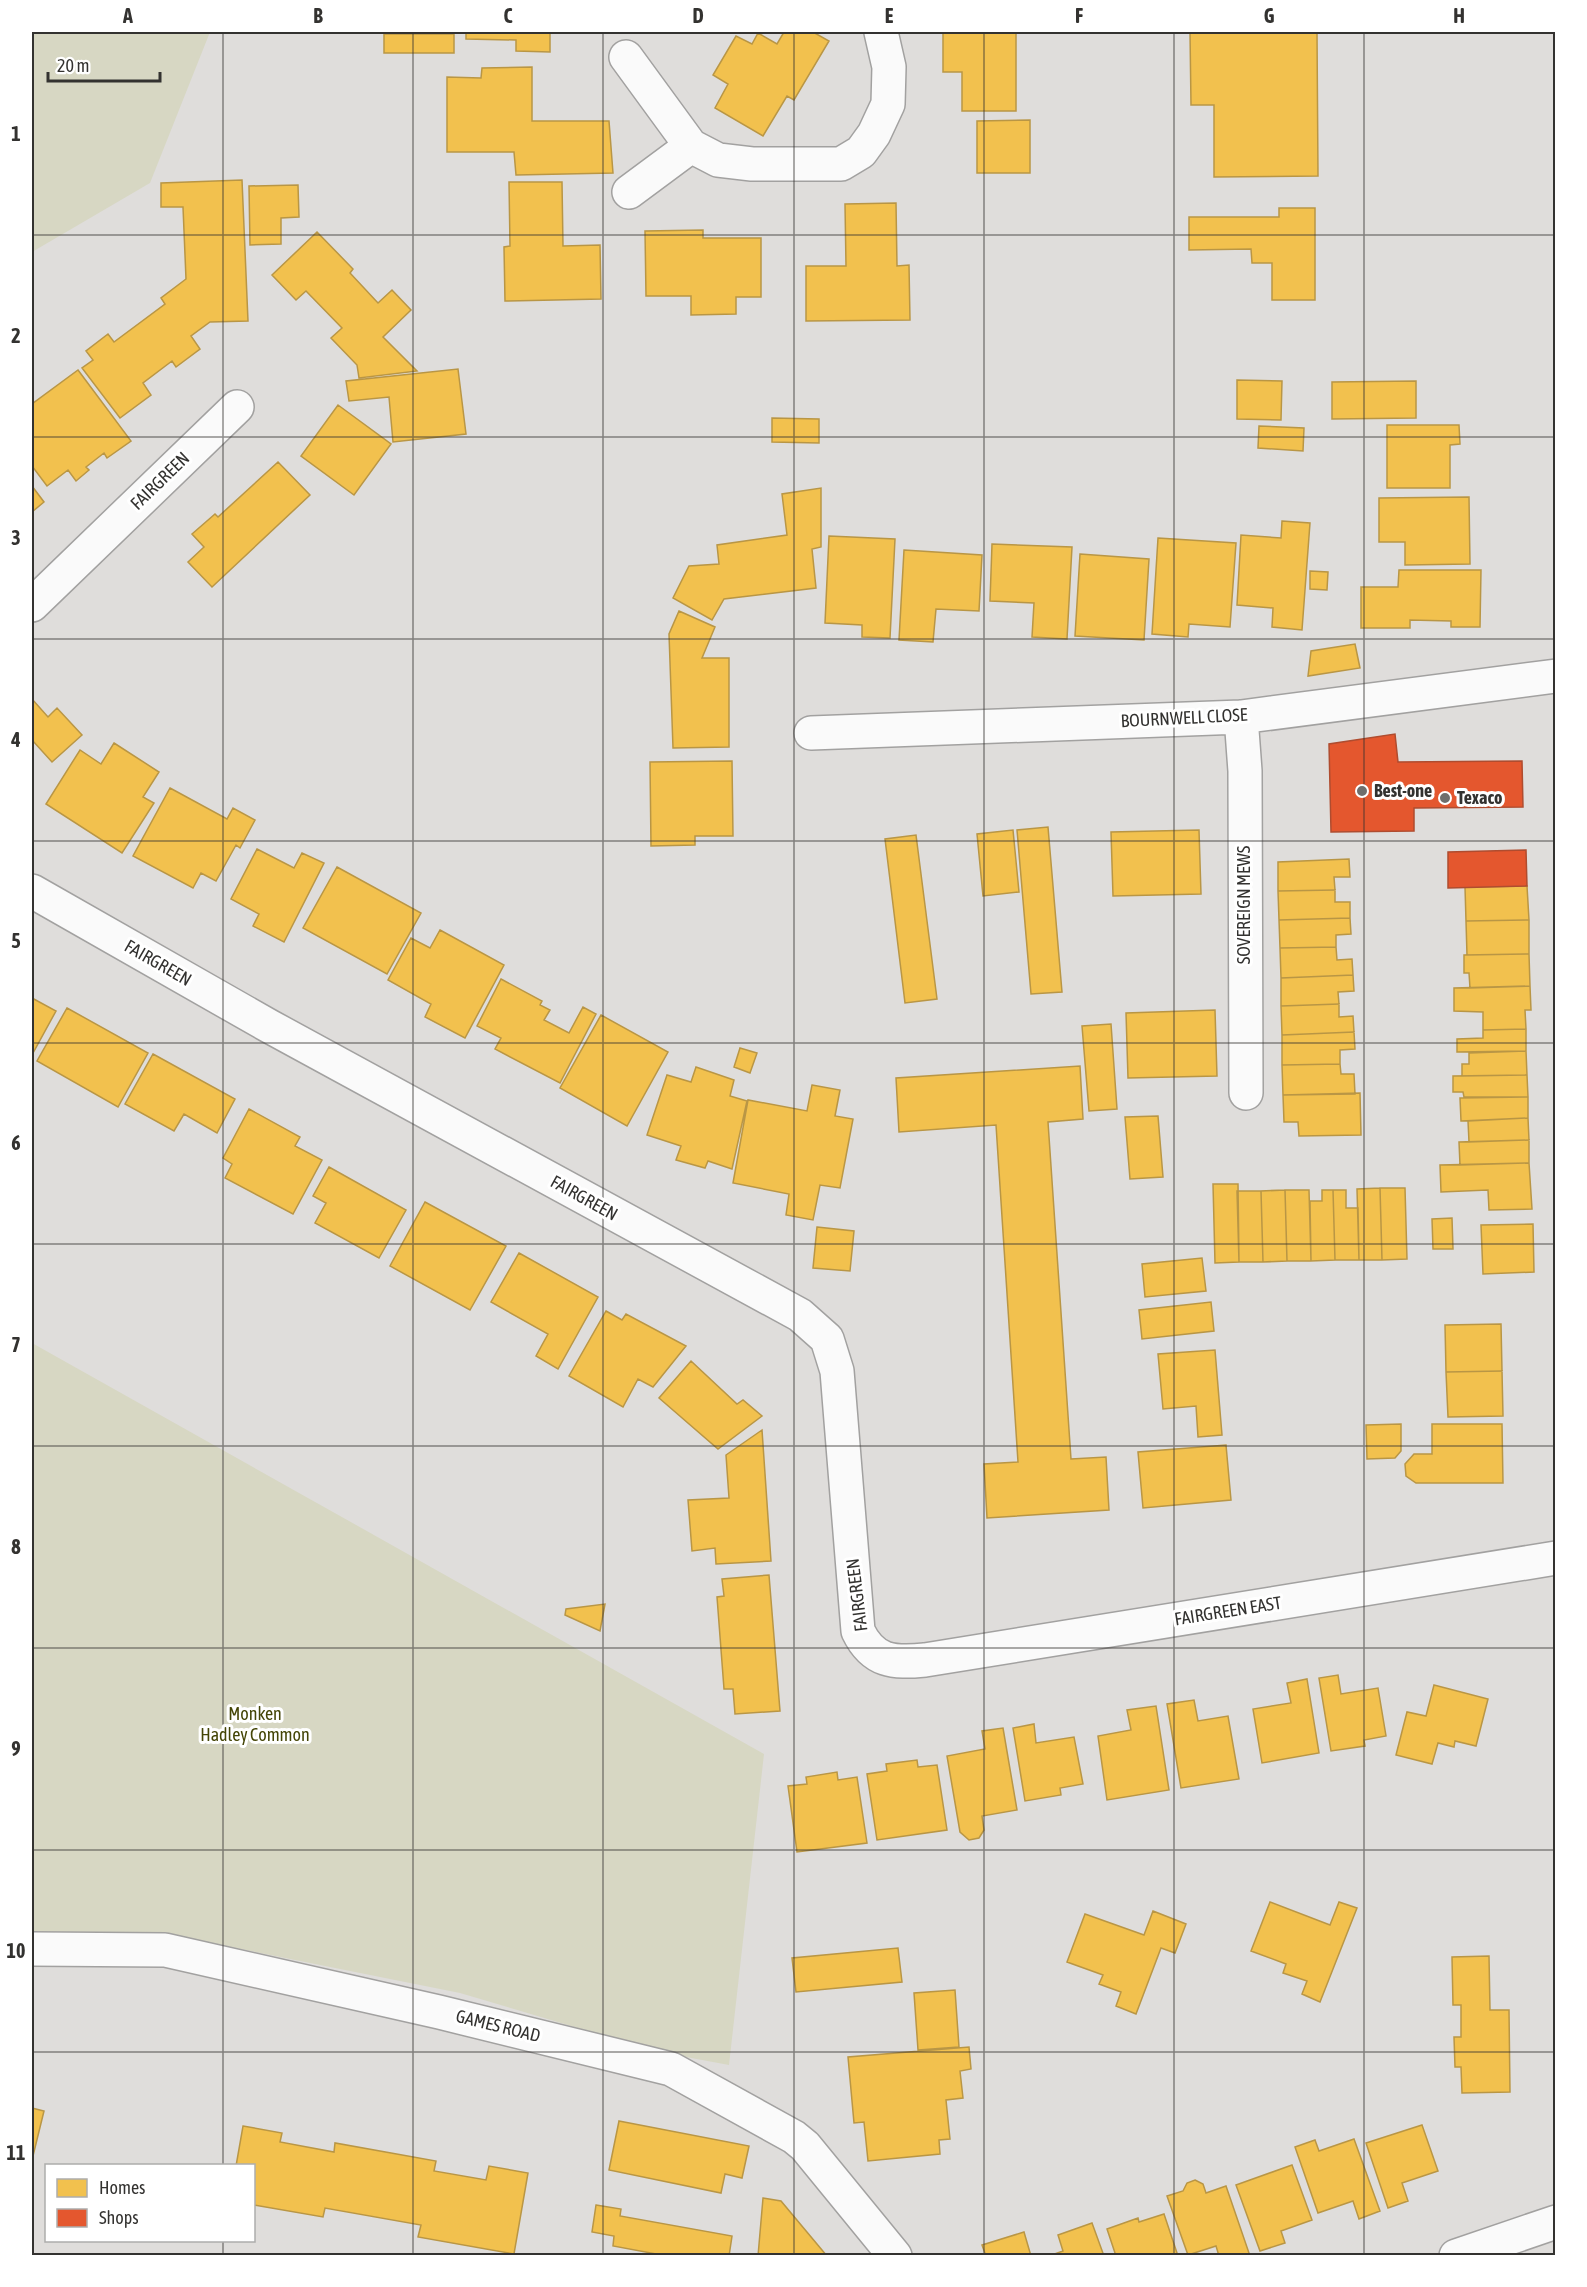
<svg xmlns="http://www.w3.org/2000/svg" width="1587" height="2287" font-family="'Asap Condensed',sans-serif">
	<style>
		.green { fill: #d7d7c3 }
		.homes { fill: #f2c14e; stroke: #b99645; stroke-width: 1.5 }
		.shops { fill: #e4572e; stroke: #af4c2f; stroke-width: 1.5 }
		.lines { fill: none; stroke-linecap: round; stroke-linejoin: round }
		.minor-casing { stroke: #a2a1a0; stroke-width: 36 }
		.minor { stroke: #fafafa; stroke-width: 33 }
		.grid { fill: none; stroke: #333230; stroke-width: 1.5; stroke-opacity: 0.55 }
		.poi-dot { fill: #6f6e6c; stroke: #fff; stroke-width: 2 }
		.labels { text-anchor: middle; stroke-width: 6; stroke-linejoin: round; paint-order: stroke }
		.street-label { font-size: 18px; fill: #333230; stroke: #fff }
		.poi-label { font-size: 18px; font-weight: bold; fill: #333230; stroke: #fff; text-anchor: start }
		.park-label { font-size: 18px; fill: #444506; stroke: #fff }
		.neatline { fill: none; stroke: #333230; stroke-width: 2 }
		.grid-label { font-size: 20px; text-anchor: middle; font-weight: bold; fill: #333230 }
	</style>
	<rect width="100%" height="100%" fill="#dfdddb"/>
	<path class="green" d="M 32,32 L 210,32 L 150,183 L 32,252 Z
		M 32,1343 L 764,1754 L 729,2065 L 659,2052 L 460,1993 L 166,1934 L 32,1933 Z"/>
	<path class="homes" d="M 466,32 L 550,32 L 550,52 L 516,51 L 516,40 L 466,39 Z
		M 784,32 L 813,32 L 829,41 L 794,100 L 787,96 L 763,136 L 715,108 L 728,84 L 713,75 L 736,36 L 752,44 L 758,33 L 777,44 Z
		M 943,32 L 1016,32 L 1016,111 L 962,111 L 962,72 L 943,72 Z
		M 1190,32 L 1317,32 L 1318,176 L 1214,177 L 1214,105 L 1191,105 Z
		M 384,34 L 454,34 L 454,53 L 384,53 Z
		M 532,67 L 532,121 L 609,121 L 613,173 L 516,175 L 514,152 L 447,152 L 447,77 L 481,78 L 482,68 Z
		M 1030,120 L 1030,173 L 977,173 L 977,121 Z
		M 242,180 L 248,321 L 210,322 L 191,336 L 200,349 L 176,367 L 172,361 L 143,383 L 151,395 L 120,418 L 82,368 L 93,360 L 86,351 L 108,334 L 114,342 L 165,304 L 161,298 L 186,279 L 183,207 L 161,207 L 161,183 Z
		M 509,182 L 562,182 L 563,246 L 600,245 L 601,299 L 505,301 L 504,247 L 510,246 Z
		M 298,185 L 299,217 L 281,218 L 281,244 L 250,245 L 249,186 Z
		M 896,203 L 897,266 L 909,265 L 910,320 L 806,321 L 806,266 L 846,266 L 845,204 Z
		M 1279,208 L 1315,208 L 1315,300 L 1272,300 L 1272,263 L 1252,263 L 1251,249 L 1189,250 L 1189,217 L 1279,217 Z
		M 703,230 L 703,238 L 761,238 L 761,297 L 736,297 L 736,314 L 691,315 L 691,296 L 646,296 L 645,231 Z
		M 317,232 L 353,269 L 350,273 L 378,303 L 392,290 L 411,310 L 383,337 L 417,371 L 359,378 L 357,365 L 331,338 L 342,328 L 306,291 L 296,300 L 272,275 Z
		M 458,369 L 466,434 L 393,442 L 389,397 L 349,401 L 346,381 Z
		M 78,370 L 131,441 L 107,458 L 104,453 L 86,467 L 89,470 L 76,481 L 68,470 L 47,486 L 32,466 L 32,404 Z
		M 1237,380 L 1282,381 L 1281,420 L 1237,419 Z
		M 1416,381 L 1416,418 L 1332,419 L 1332,382 Z
		M 338,405 L 391,444 L 354,495 L 301,456 Z
		M 772,418 L 819,419 L 819,443 L 772,442 Z
		M 1387,425 L 1459,425 L 1460,444 L 1450,445 L 1450,488 L 1387,488 Z
		M 1259,426 L 1304,428 L 1303,451 L 1258,448 Z
		M 278,462 L 310,495 L 212,587 L 188,562 L 204,547 L 192,534 L 215,514 L 218,517 Z
		M 32,486 L 44,502 L 32,512 Z
		M 821,488 L 821,547 L 812,549 L 816,588 L 724,599 L 712,620 L 673,598 L 689,566 L 719,564 L 717,545 L 787,535 L 782,494 Z
		M 1469,497 L 1470,564 L 1405,565 L 1405,542 L 1379,542 L 1379,498 Z
		M 1282,521 L 1310,523 L 1302,630 L 1272,627 L 1273,608 L 1237,605 L 1241,535 L 1281,538 Z
		M 829,536 L 895,539 L 890,638 L 862,637 L 862,625 L 825,623 Z
		M 1158,538 L 1236,543 L 1230,627 L 1189,624 L 1188,637 L 1152,634 Z
		M 992,544 L 1072,547 L 1067,639 L 1032,637 L 1034,603 L 990,601 Z
		M 904,550 L 982,555 L 979,611 L 936,609 L 933,642 L 899,640 Z
		M 1080,554 L 1149,559 L 1144,640 L 1075,636 Z
		M 1399,570 L 1481,570 L 1480,627 L 1451,627 L 1451,621 L 1410,620 L 1410,628 L 1361,628 L 1361,587 L 1398,587 Z
		M 1310,571 L 1328,572 L 1327,590 L 1310,589 Z
		M 679,611 L 715,627 L 702,658 L 729,658 L 729,747 L 673,748 L 669,634 Z
		M 1355,644 L 1360,668 L 1308,676 L 1311,651 Z
		M 32,699 L 48,717 L 57,708 L 82,735 L 52,762 L 32,740 Z
		M 114,743 L 159,772 L 143,797 L 154,803 L 122,853 L 46,804 L 80,750 L 101,764 Z
		M 732,761 L 733,836 L 695,836 L 695,845 L 651,846 L 650,762 Z
		M 170,788 L 227,819 L 233,808 L 255,820 L 240,848 L 236,845 L 216,881 L 201,873 L 193,888 L 133,856 Z
		M 1048,827 L 1062,992 L 1031,994 L 1017,830 Z
		M 1013,830 L 1019,892 L 983,896 L 977,834 Z
		M 1199,830 L 1201,894 L 1113,896 L 1111,832 Z
		M 916,835 L 937,999 L 905,1003 L 885,839 Z
		M 257,849 L 294,868 L 302,853 L 324,863 L 284,942 L 253,926 L 259,914 L 231,899 Z
		M 1349,859 L 1350,877 L 1334,877 L 1335,890 L 1278,891 L 1278,862 Z
		M 337,867 L 421,913 L 387,974 L 303,928 Z
		M 1527,886 L 1529,920 L 1466,921 L 1465,887 Z
		M 1335,890 L 1335,902 L 1350,902 L 1350,918 L 1279,920 L 1278,891 Z
		M 1350,918 L 1351,934 L 1336,935 L 1336,947 L 1280,948 L 1279,920 Z
		M 1529,920 L 1529,954 L 1467,955 L 1466,921 Z
		M 440,930 L 504,965 L 465,1038 L 425,1017 L 431,1004 L 388,980 L 411,938 L 430,948 Z
		M 1336,947 L 1337,960 L 1352,959 L 1353,975 L 1281,978 L 1280,948 Z
		M 1529,954 L 1530,986 L 1470,988 L 1469,973 L 1464,973 L 1464,955 Z
		M 1353,975 L 1354,991 L 1338,992 L 1339,1004 L 1281,1006 L 1281,978 Z
		M 501,979 L 542,1001 L 540,1005 L 550,1010 L 544,1020 L 569,1033 L 583,1007 L 596,1014 L 560,1083 L 495,1049 L 501,1038 L 477,1026 Z
		M 1530,986 L 1531,1010 L 1525,1010 L 1526,1029 L 1483,1030 L 1483,1012 L 1454,1011 L 1454,988 Z
		M 32,998 L 56,1011 L 33,1053 L 32,1052 Z
		M 1339,1004 L 1339,1017 L 1353,1016 L 1354,1032 L 1282,1035 L 1281,1006 Z
		M 67,1008 L 148,1053 L 118,1107 L 37,1061 Z
		M 1215,1010 L 1217,1076 L 1128,1078 L 1126,1013 Z
		M 601,1015 L 668,1052 L 627,1126 L 560,1088 Z
		M 1111,1024 L 1117,1109 L 1089,1111 L 1082,1026 Z
		M 1526,1029 L 1526,1051 L 1457,1052 L 1457,1039 L 1483,1038 L 1483,1030 Z
		M 1354,1032 L 1355,1049 L 1340,1050 L 1340,1064 L 1282,1065 L 1282,1035 Z
		M 740,1048 L 757,1053 L 750,1073 L 734,1067 Z
		M 1526,1051 L 1527,1075 L 1462,1076 L 1462,1064 L 1469,1064 L 1469,1053 Z
		M 153,1054 L 235,1099 L 217,1133 L 184,1114 L 174,1131 L 125,1104 Z
		M 1340,1064 L 1341,1074 L 1354,1074 L 1355,1094 L 1283,1095 L 1282,1065 Z
		M 1080,1066 L 1083,1119 L 1048,1122 L 1071,1459 L 1106,1457 L 1109,1510 L 987,1518 L 984,1464 L 1018,1462 L 996,1125 L 899,1132 L 896,1078 Z
		M 696,1067 L 734,1080 L 730,1096 L 747,1101 L 732,1169 L 708,1161 L 705,1168 L 676,1160 L 681,1146 L 647,1135 L 667,1075 L 691,1082 Z
		M 1527,1075 L 1528,1097 L 1464,1097 L 1463,1092 L 1453,1092 L 1453,1076 Z
		M 812,1085 L 840,1090 L 835,1116 L 853,1119 L 840,1188 L 820,1185 L 813,1220 L 786,1215 L 789,1194 L 733,1183 L 748,1100 L 807,1111 Z
		M 1360,1093 L 1361,1135 L 1299,1136 L 1298,1122 L 1284,1122 L 1283,1095 Z
		M 1528,1097 L 1528,1118 L 1461,1121 L 1460,1098 Z
		M 249,1109 L 300,1137 L 295,1146 L 322,1160 L 293,1214 L 225,1178 L 232,1164 L 223,1158 Z
		M 1158,1116 L 1163,1177 L 1130,1179 L 1125,1117 Z
		M 1528,1118 L 1529,1140 L 1469,1142 L 1468,1121 Z
		M 1529,1140 L 1529,1163 L 1460,1165 L 1459,1142 Z
		M 1529,1163 L 1532,1209 L 1489,1210 L 1488,1190 L 1441,1192 L 1440,1165 Z
		M 329,1167 L 406,1210 L 379,1258 L 315,1223 L 326,1203 L 313,1196 Z
		M 1213,1184 L 1238,1184 L 1239,1262 L 1215,1263 Z
		M 1380,1188 L 1382,1260 L 1359,1260 L 1357,1189 Z
		M 1380,1188 L 1405,1188 L 1407,1259 L 1382,1260 Z
		M 1285,1190 L 1287,1261 L 1263,1262 L 1261,1191 Z
		M 1285,1190 L 1309,1190 L 1311,1261 L 1287,1261 Z
		M 1322,1190 L 1333,1190 L 1335,1260 L 1311,1261 L 1310,1201 L 1322,1201 Z
		M 1333,1190 L 1346,1190 L 1346,1208 L 1358,1208 L 1359,1260 L 1335,1260 Z
		M 1237,1191 L 1261,1191 L 1263,1262 L 1239,1262 Z
		M 425,1202 L 506,1246 L 470,1310 L 390,1266 Z
		M 1452,1218 L 1453,1249 L 1433,1249 L 1432,1219 Z
		M 1533,1224 L 1534,1272 L 1483,1274 L 1481,1225 Z
		M 817,1227 L 854,1231 L 850,1271 L 813,1268 Z
		M 519,1253 L 598,1297 L 558,1369 L 536,1356 L 548,1334 L 491,1302 Z
		M 1202,1258 L 1206,1291 L 1145,1297 L 1142,1264 Z
		M 1211,1302 L 1214,1331 L 1142,1339 L 1139,1310 Z
		M 606,1311 L 622,1320 L 626,1314 L 686,1346 L 653,1387 L 638,1379 L 623,1407 L 569,1376 Z
		M 1501,1324 L 1502,1371 L 1446,1372 L 1445,1325 Z
		M 1215,1350 L 1222,1435 L 1198,1437 L 1196,1406 L 1163,1409 L 1158,1354 Z
		M 691,1361 L 737,1404 L 743,1400 L 762,1416 L 718,1449 L 659,1398 Z
		M 1502,1371 L 1503,1416 L 1448,1417 L 1446,1372 Z
		M 1401,1424 L 1401,1451 L 1395,1458 L 1367,1459 L 1366,1425 Z
		M 1432,1424 L 1502,1424 L 1503,1483 L 1416,1483 L 1406,1476 L 1405,1464 L 1414,1454 L 1432,1454 Z
		M 762,1430 L 771,1561 L 716,1564 L 715,1548 L 692,1551 L 688,1500 L 729,1498 L 726,1455 Z
		M 1226,1445 L 1231,1500 L 1143,1508 L 1138,1452 Z
		M 769,1575 L 780,1711 L 735,1714 L 733,1689 L 724,1689 L 717,1597 L 724,1596 L 722,1579 Z
		M 605,1604 L 600,1631 L 565,1615 L 566,1609 Z
		M 1338,1675 L 1341,1694 L 1378,1688 L 1386,1736 L 1364,1740 L 1365,1746 L 1331,1751 L 1319,1678 Z
		M 1307,1679 L 1319,1753 L 1262,1763 L 1253,1709 L 1291,1703 L 1287,1683 Z
		M 1434,1685 L 1488,1699 L 1476,1746 L 1455,1741 L 1454,1747 L 1438,1743 L 1432,1764 L 1396,1755 L 1407,1712 L 1426,1716 Z
		M 1194,1700 L 1198,1721 L 1228,1716 L 1239,1779 L 1181,1788 L 1167,1704 Z
		M 1156,1706 L 1169,1790 L 1107,1800 L 1098,1736 L 1131,1730 L 1127,1710 Z
		M 1034,1724 L 1036,1743 L 1074,1737 L 1083,1784 L 1060,1788 L 1061,1795 L 1025,1801 L 1013,1728 Z
		M 1003,1728 L 1017,1810 L 982,1816 L 984,1830 L 979,1838 L 969,1840 L 960,1832 L 947,1756 L 985,1749 L 982,1731 Z
		M 917,1760 L 918,1767 L 937,1765 L 947,1830 L 877,1840 L 867,1774 L 887,1771 L 886,1764 Z
		M 837,1772 L 838,1780 L 857,1777 L 867,1843 L 797,1852 L 788,1786 L 807,1784 L 806,1777 Z
		M 1270,1902 L 1330,1925 L 1339,1902 L 1357,1908 L 1320,2002 L 1302,1994 L 1307,1981 L 1283,1973 L 1286,1964 L 1251,1951 Z
		M 1153,1911 L 1186,1924 L 1175,1953 L 1161,1948 L 1136,2014 L 1116,2006 L 1121,1992 L 1099,1984 L 1103,1975 L 1067,1962 L 1085,1914 L 1144,1935 Z
		M 898,1948 L 902,1982 L 796,1992 L 792,1958 Z
		M 1489,1956 L 1490,2010 L 1509,2010 L 1510,2092 L 1462,2093 L 1461,2067 L 1455,2067 L 1454,2037 L 1461,2037 L 1461,2005 L 1453,2005 L 1452,1957 Z
		M 955,1990 L 959,2047 L 918,2050 L 914,1993 Z
		M 969,2047 L 971,2069 L 960,2071 L 963,2098 L 946,2100 L 950,2139 L 939,2140 L 940,2154 L 868,2161 L 864,2122 L 854,2123 L 848,2057 Z
		M 32,2108 L 44,2111 L 32,2160 Z
		M 619,2121 L 749,2146 L 742,2178 L 725,2174 L 721,2193 L 609,2170 Z
		M 1422,2125 L 1438,2171 L 1402,2183 L 1408,2201 L 1388,2208 L 1366,2143 Z
		M 243,2126 L 282,2133 L 280,2142 L 334,2152 L 335,2143 L 436,2161 L 434,2171 L 486,2180 L 489,2166 L 528,2173 L 514,2254 L 418,2237 L 421,2225 L 325,2208 L 323,2217 L 254,2205 L 254,2166 L 236,2166 Z
		M 1354,2139 L 1380,2211 L 1359,2219 L 1353,2201 L 1318,2213 L 1295,2147 L 1315,2140 L 1319,2151 Z
		M 1292,2165 L 1312,2220 L 1281,2231 L 1285,2243 L 1260,2251 L 1236,2185 Z
		M 1195,2180 L 1203,2184 L 1206,2193 L 1226,2186 L 1250,2256 L 1219,2256 L 1216,2246 L 1188,2255 L 1167,2196 L 1183,2191 L 1187,2183 Z
		M 763,2198 L 781,2201 L 827,2256 L 758,2256 Z
		M 596,2205 L 621,2209 L 620,2216 L 732,2236 L 729,2256 L 667,2256 L 613,2246 L 614,2236 L 592,2232 Z
		M 1164,2214 L 1178,2256 L 1116,2256 L 1107,2229 L 1138,2218 L 1139,2222 Z
		M 1092,2223 L 1104,2256 L 1049,2256 L 1063,2251 L 1058,2235 Z
		M 1024,2232 L 1031,2256 L 986,2256 L 982,2245 Z"/>
	<path class="shops" d="M 1395,734 L 1398,762 L 1522,761 L 1523,807 L 1414,808 L 1414,831 L 1331,832 L 1329,744 Z
		M 1526,850 L 1527,886 L 1448,888 L 1448,852 Z"/>
	<g class="lines">
		<g class="minor-casing">
			<path id="minor" d="M 626,57 L 691,146 L 718,160 L 752,164 L 841,164 L 861,152 L 874,134 L 888,104 L 889,67 L 881,32
				M 629,192 L 691,146
				M 32,605 L 237,407
				M 1241,717 L 1245,771 L 1246,1093
				M 811,733 L 1241,717 L 1556,676
				M 32,891 L 269,1026 L 800,1315 L 827,1339 L 837,1371 L 858,1631 C 873,1662 893,1663 925,1660 L 1556,1558
				M 32,1949 L 165,1950 L 439,2012 L 671,2069 L 794,2137 L 805,2146 L 895,2256
				M 1456,2256 L 1556,2222"/>
		</g>
		<use href="#minor" class="minor"/>
	</g>
	<path class="grid" d="M 223,32 L 223,2166M 413,32 L 413,2256M 603,32 L 603,2256M 794,32 L 794,2256M 984,32 L 984,2256M 1174,32 L 1174,2256M 1364,32 L 1364,2256M 32,235 L 1556,235M 32,437 L 1556,437M 32,639 L 1556,639M 32,841 L 1556,841M 32,1043 L 1556,1043M 32,1244 L 1556,1244M 32,1446 L 1556,1446M 32,1648 L 1556,1648M 32,1850 L 1556,1850M 32,2052 L 1556,2052M 223,2240 L 223,2256"/>
	<g class="poi-dot">
		<circle cx="1362" cy="791" r="6"/>
		<circle cx="1445" cy="798" r="6"/>
	</g>
	<g class="labels">
		<g class="street-label">
			<text transform="translate(160 481) rotate(-44)" y="6">FAIRGREEN</text>
			<text transform="translate(1184 718) rotate(-3)" y="6">BOURNWELL CLOSE</text>
			<text transform="translate(1244 905) rotate(-90)" y="6">SOVEREIGN MEWS</text>
			<text transform="translate(158 963) rotate(30)" y="6">FAIRGREEN</text>
			<text transform="translate(584 1198) rotate(29)" y="6">FAIRGREEN</text>
			<text transform="translate(857 1595) rotate(-97)" y="6">FAIRGREEN</text>
			<text transform="translate(1228 1611) rotate(-9)" y="6">FAIRGREEN EAST</text>
			<text transform="translate(498 2026) rotate(14)" y="6">GAMES ROAD</text>
		</g>
		<g class="poi-label">
			<text x="1374" y="797">Best-one</text>
			<text x="1457" y="804">Texaco</text>
		</g>
		<g class="park-label">
			<text x="255" y="1720">Monken<tspan x="255" dy="21">Hadley Common</tspan></text>
		</g>
	</g>
	<rect width="1587" height="2287" fill="none" stroke="#ffffff" stroke-width="66"/>
	<rect x="45" y="2164" width="210" height="78" fill="#ffffff" stroke="#adadac" stroke-width="1.5"/>
	<rect x="57" y="2179" width="30" height="18" fill="#f2c14e" stroke="#adadac" stroke-width="1.5"/>
	<text x="99" y="2194" font-size="18" fill="#333230">Homes</text>
	<rect x="57" y="2209" width="30" height="18" fill="#e4572e" stroke="#adadac" stroke-width="1.5"/>
	<text x="99" y="2224" font-size="18" fill="#333230">Shops</text>
	<path d="M48 72v9h112v-9" fill="none" stroke="#333230" stroke-width="3"/>
	<text x="57" y="72" font-size="18" fill="#333230" stroke="#ffffff" stroke-width="4.5" paint-order="stroke">20 m</text>
	<rect x="33" y="33" width="1521" height="2221" class="neatline"/>
	<g class="grid-label">
		<text x="128" y="23">A</text>
		<text x="318" y="23">B</text>
		<text x="508" y="23">C</text>
		<text x="698" y="23">D</text>
		<text x="889" y="23">E</text>
		<text x="1079" y="23">F</text>
		<text x="1269" y="23">G</text>
		<text x="1459" y="23">H</text>
		<text x="16" y="141">1</text>
		<text x="16" y="343">2</text>
		<text x="16" y="545">3</text>
		<text x="16" y="747">4</text>
		<text x="16" y="948">5</text>
		<text x="16" y="1150">6</text>
		<text x="16" y="1352">7</text>
		<text x="16" y="1554">8</text>
		<text x="16" y="1756">9</text>
		<text x="16" y="1958">10</text>
		<text x="16" y="2160">11</text>
	</g>
</svg>
